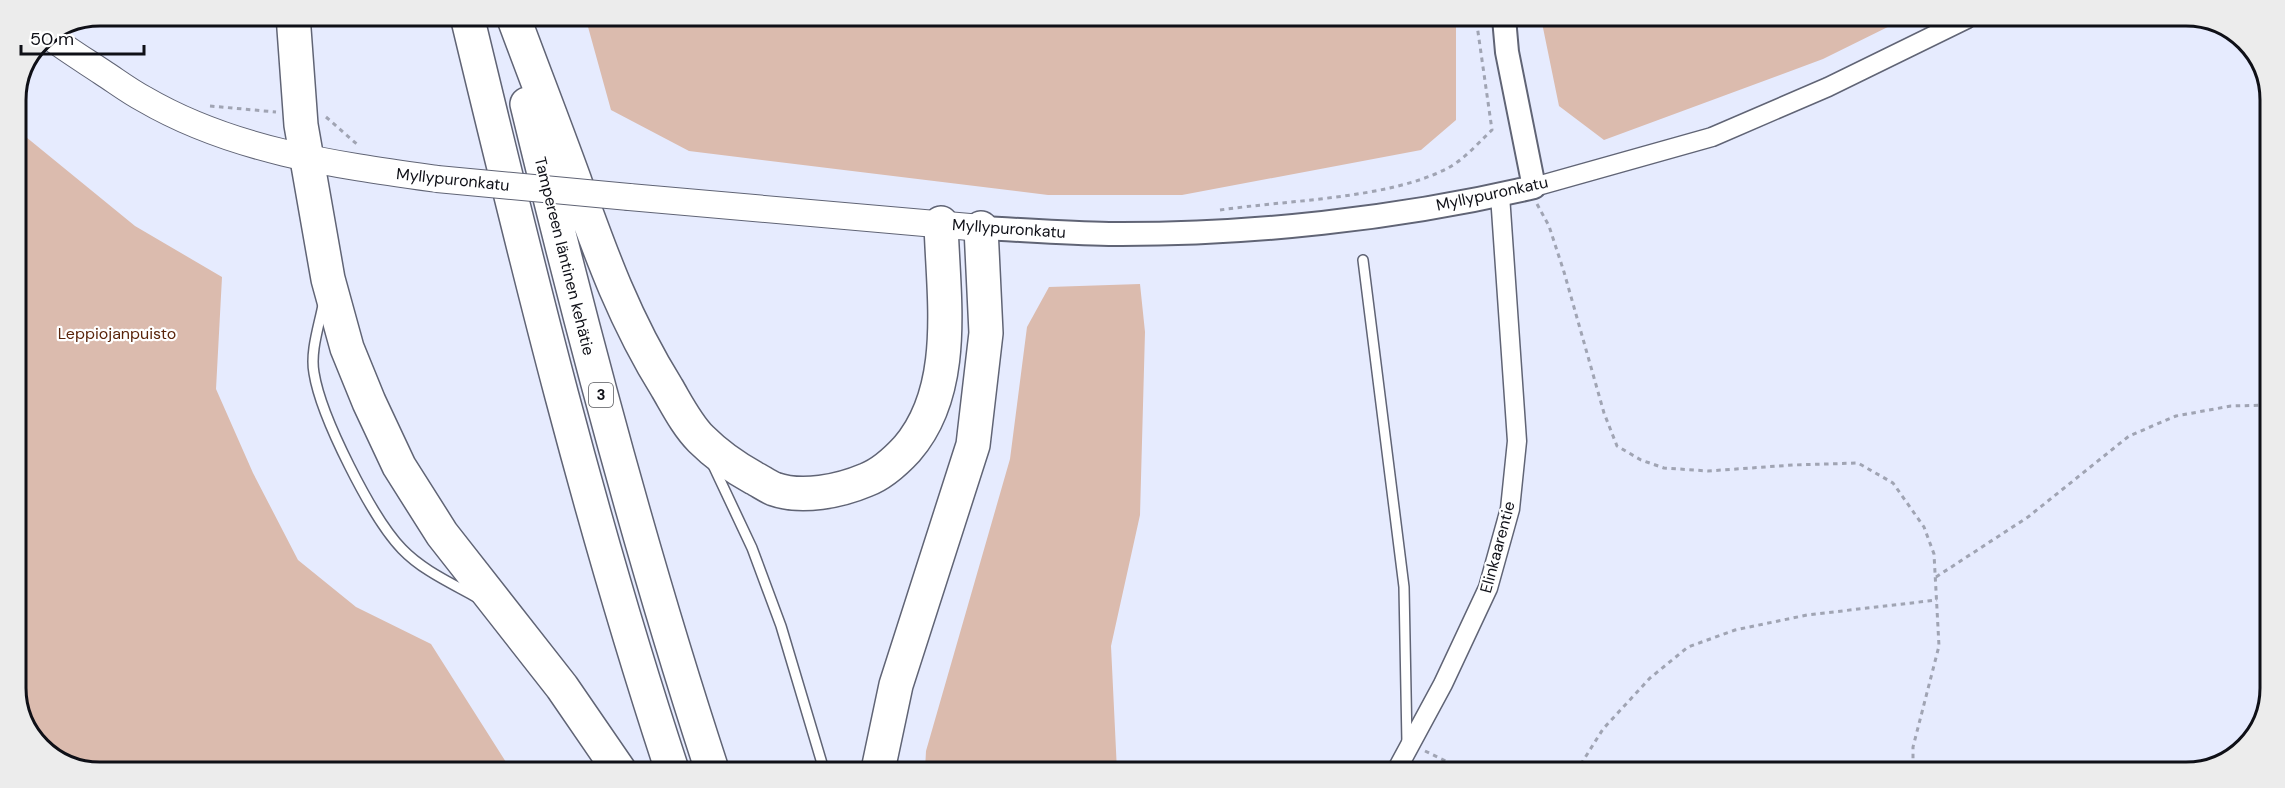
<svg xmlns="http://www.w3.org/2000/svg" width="2285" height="788" font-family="'DM Sans',sans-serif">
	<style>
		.green { fill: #dbbbae }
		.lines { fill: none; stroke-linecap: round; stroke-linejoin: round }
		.service-casing { stroke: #606475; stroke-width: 12 }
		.minor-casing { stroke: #606475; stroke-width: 21 }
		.tertiary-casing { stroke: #606475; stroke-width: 26 }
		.secondary-casing { stroke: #606475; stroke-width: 28 }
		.motorway-casing { stroke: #606475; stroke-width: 36 }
		.path { stroke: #a0a4b3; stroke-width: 3; stroke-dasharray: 4.5 4.5; stroke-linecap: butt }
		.service { stroke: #fff; stroke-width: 9 }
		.minor { stroke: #fff; stroke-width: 18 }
		.tertiary { stroke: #fff; stroke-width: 22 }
		.secondary { stroke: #fff; stroke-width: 26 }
		.motorway { stroke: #fff; stroke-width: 33 }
		.secondary-bridge-casing { stroke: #606475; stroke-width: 28; stroke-linecap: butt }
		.secondary-bridge { stroke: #fff; stroke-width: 26 }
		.labels { text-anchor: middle; stroke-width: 4.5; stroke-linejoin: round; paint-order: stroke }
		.shield { fill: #fff; stroke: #57585d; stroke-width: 1.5 }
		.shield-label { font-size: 15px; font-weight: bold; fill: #0f1017 }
		.street-label { font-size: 16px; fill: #0f1017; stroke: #fff }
		.park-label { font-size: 16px; fill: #5a250b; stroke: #fff }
		.rim { fill: none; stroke: #0f1017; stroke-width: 3 }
	</style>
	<rect width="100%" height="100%" fill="#e6ebfe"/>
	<path class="green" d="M 585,16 L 1456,18 L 1456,120 L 1421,150 L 1182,195 L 1048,195 L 689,151 L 611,110 Z
		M 1541,18 L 1904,19 L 1823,59 L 1604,140 L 1559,106 Z
		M 15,128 L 135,226 L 222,277 L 216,389 L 253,473 L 298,560 L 356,607 L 431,644 L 511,770 L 72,769 L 33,740 L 15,695 Z
		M 1140,284 L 1145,332 L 1140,515 L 1111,646 L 1117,771 L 925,770 L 926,751 L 1010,459 L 1027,327 L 1049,287 Z"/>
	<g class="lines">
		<g class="service-casing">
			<path id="service" d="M 1363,260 L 1404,587 L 1407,744
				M 323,305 C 319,326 310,352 314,373 C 321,417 372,518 402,549 C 422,570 451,583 476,597
				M 712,463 L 752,548 L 781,626 L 824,770"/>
		</g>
		<g class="minor-casing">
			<path id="minor" d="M 1534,187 L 1712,137 L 1828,87 L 1967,19
				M 1396,771 L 1443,684 L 1488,588 L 1510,509 L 1517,441 L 1500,195"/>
		</g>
		<g class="tertiary-casing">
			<path id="tertiary" d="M 981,228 C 1024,230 1066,233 1109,234 C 1249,235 1397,219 1534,187 L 1507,52 L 1504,18"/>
		</g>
		<g class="secondary-casing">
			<path id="secondary" d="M 49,36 C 66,49 84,60 102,72 C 116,81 129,91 144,99 C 233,151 337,165 437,179
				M 629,197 L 981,228"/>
		</g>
		<g class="motorway-casing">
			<path id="motorway" d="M 293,15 L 301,125 L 328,279 L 347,348 L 369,402 L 399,466 L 442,534 L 562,687 L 619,770
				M 467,16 C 528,269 590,522 672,770
				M 513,16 C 533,70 554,124 574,179 C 601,254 624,319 667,388 C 677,405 687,425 701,439 C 717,455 734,467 754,478 C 760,481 767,486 774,489 C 802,499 840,491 866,480 C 882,474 895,462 907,449 C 959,389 943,296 941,223
				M 527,104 C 581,328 640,551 712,770
				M 878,770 L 896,685 L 973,445 L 986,333 L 981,228"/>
		</g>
		<path class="path" d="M 210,106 L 276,112
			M 326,117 L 359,146
			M 1537,204 L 1549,226 L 1564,272 L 1604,413 L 1617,446 L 1641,460 L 1664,468 L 1708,471 L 1793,465 L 1858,463 L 1893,483 L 1924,527 L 1934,554 L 1939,646 L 1913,747 L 1913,772
			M 1220,210 C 1288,200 1387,199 1446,169 C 1464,160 1478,143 1492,130 L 1476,18
			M 1936,577 L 2028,517 L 2129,436 L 2176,416 L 2231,406 L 2268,405
			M 1425,751 L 1450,763 L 1463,772
			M 1576,772 L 1603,729 L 1650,678 L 1688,647 L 1735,630 L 1807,615 L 1937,600"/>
		<use href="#service" class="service"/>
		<use href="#minor" class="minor"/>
		<use href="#tertiary" class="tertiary"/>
		<use href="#secondary" class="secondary"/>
		<use href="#motorway" class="motorway"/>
		<g class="secondary-bridge-casing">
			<path id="secondary-bridge" d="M 437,179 L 629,197"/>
		</g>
		<use href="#secondary-bridge" class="secondary-bridge"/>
	</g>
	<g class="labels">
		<rect class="shield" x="589" y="383" width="24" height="24" rx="4.5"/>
		<g class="shield-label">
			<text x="601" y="400">3</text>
		</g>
		<g class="street-label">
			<text transform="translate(453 179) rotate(6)" y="6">Myllypuronkatu</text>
			<text transform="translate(1492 193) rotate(-12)" y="6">Myllypuronkatu</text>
			<text transform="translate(1009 228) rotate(4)" y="6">Myllypuronkatu</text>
			<text transform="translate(565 256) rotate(76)" y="6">Tampereen läntinen kehätie</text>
			<text transform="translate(1497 547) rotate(-75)" y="6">Elinkaarentie</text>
		</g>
		<g class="park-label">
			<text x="117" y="339">Leppiojanpuisto</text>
		</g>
	</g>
	<path d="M0 0H2285V788H0ZM100 26H2186A74 74 0 0 1 2260 100V688A74 74 0 0 1 2186 762H100A74 74 0 0 1 26 688V100A74 74 0 0 1 100 26Z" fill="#ececec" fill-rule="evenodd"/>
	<path class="rim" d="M100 26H2186A74 74 0 0 1 2260 100V688A74 74 0 0 1 2186 762H100A74 74 0 0 1 26 688V100A74 74 0 0 1 100 26Z"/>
	<path d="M21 45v9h123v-9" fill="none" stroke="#0f1017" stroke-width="3"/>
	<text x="30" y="45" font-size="18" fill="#0f1017" stroke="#ffffff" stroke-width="4.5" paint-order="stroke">50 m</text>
</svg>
